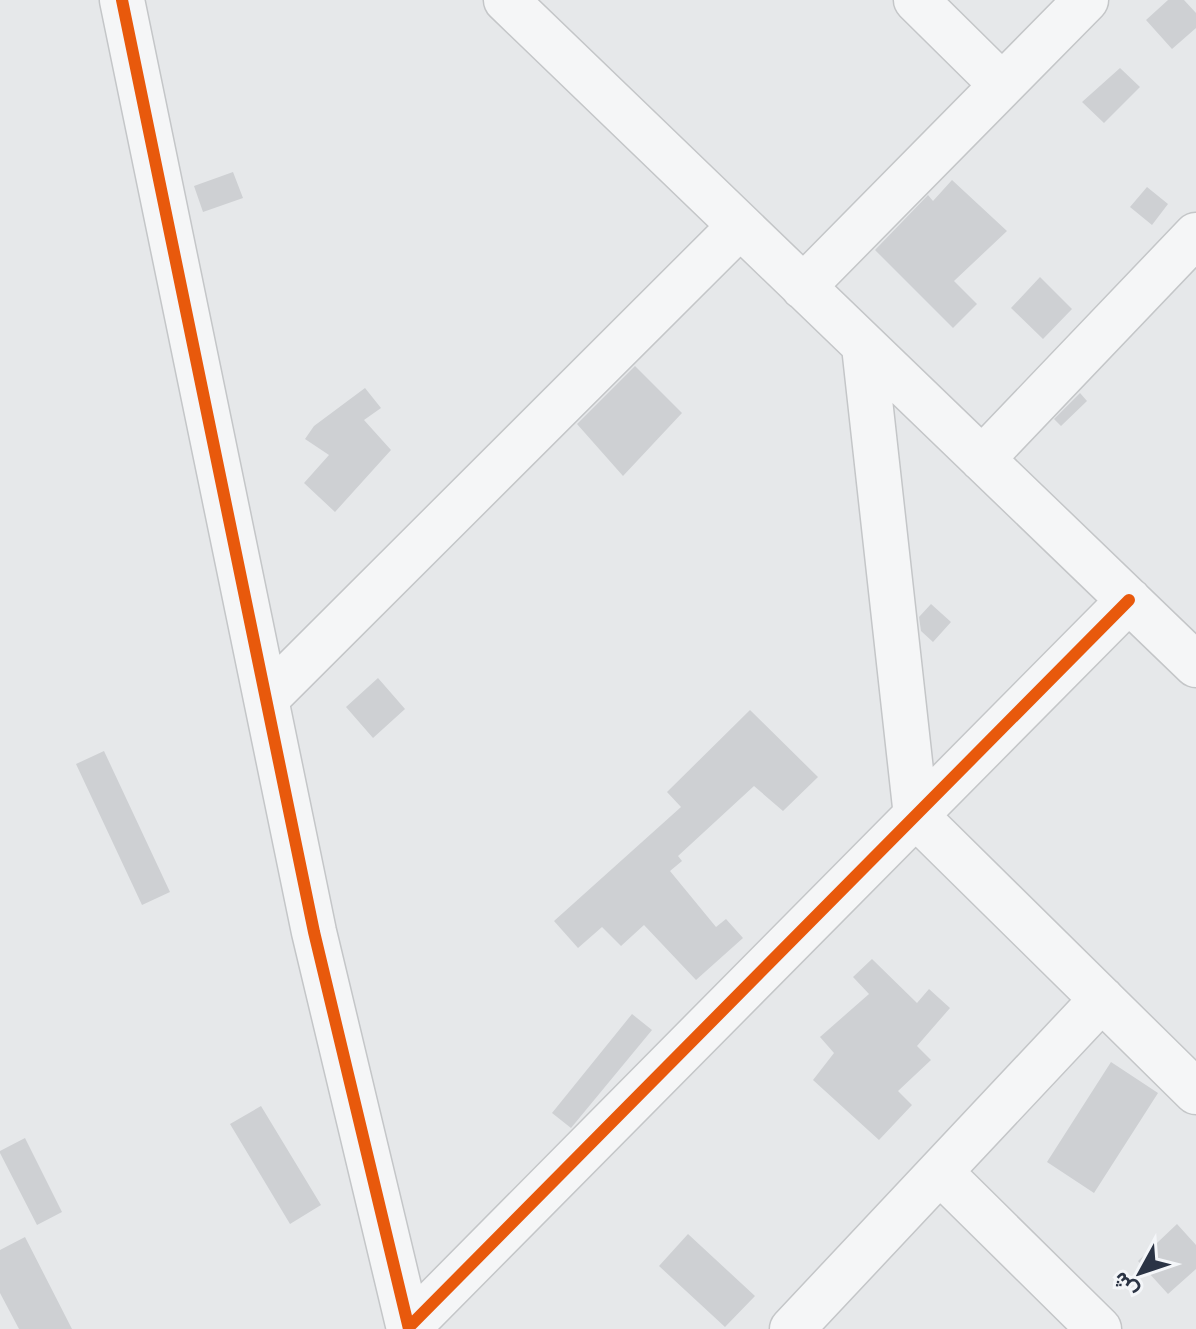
<svg xmlns="http://www.w3.org/2000/svg" width="1196" height="1329" font-family="Helvetica,Vazirmatn,sans-serif">
	<style>
		.building { fill: #ced0d3 }
		.lines { fill: none; stroke-linecap: round; stroke-linejoin: round }
		.minor-casing { stroke: #c4c6c8; stroke-width: 47 }
		.minor { stroke: #f5f6f7; stroke-width: 44 }
		.cycleway-casing { stroke: #f4f6f9; stroke-width: 17 }
		.cycleway { stroke: #e8590c; stroke-width: 12 }
	</style>
	<rect width="100%" height="100%" fill="#e6e8ea"/>
	<path class="building" d="M 1168,0 L 1184,0 L 1196,13 L 1196,28 L 1172,49 L 1146,20 Z
		M 1120,68 L 1140,87 L 1104,123 L 1082,102 Z
		M 233,172 L 243,198 L 203,212 L 194,186 Z
		M 952,180 L 1007,231 L 954,281 L 977,304 L 953,328 L 875,250 L 928,195 L 933,201 Z
		M 1147,187 L 1168,204 L 1152,225 L 1130,207 Z
		M 1040,277 L 1072,309 L 1043,339 L 1011,308 Z
		M 635,366 L 682,413 L 623,476 L 577,424 Z
		M 365,388 L 381,408 L 364,420 L 391,450 L 335,512 L 304,483 L 329,455 L 305,439 L 314,426 Z
		M 1080,393 L 1087,401 L 1061,426 L 1054,419 Z
		M 931,604 L 951,622 L 933,642 L 921,631 L 919,617 Z
		M 378,678 L 405,709 L 373,738 L 346,707 Z
		M 750,710 L 818,777 L 783,811 L 754,786 L 678,856 L 682,861 L 670,871 L 716,927 L 726,919 L 743,938 L 696,980 L 644,925 L 621,946 L 602,927 L 578,948 L 554,921 L 681,807 L 667,792 Z
		M 104,751 L 170,892 L 142,905 L 76,764 Z
		M 872,959 L 917,1003 L 929,989 L 950,1008 L 917,1046 L 931,1060 L 898,1091 L 912,1105 L 879,1140 L 813,1080 L 834,1053 L 820,1037 L 869,994 L 853,977 Z
		M 632,1014 L 652,1030 L 571,1128 L 552,1113 Z
		M 1111,1062 L 1158,1093 L 1094,1193 L 1047,1162 Z
		M 261,1106 L 321,1205 L 290,1224 L 230,1124 Z
		M 25,1138 L 62,1212 L 37,1225 L 0,1153 L 0,1151 Z
		M 1177,1224 L 1196,1245 L 1196,1269 L 1168,1294 L 1138,1261 Z
		M 688,1234 L 755,1296 L 725,1327 L 659,1266 Z
		M 25,1237 L 72,1329 L 19,1329 L 0,1293 L 0,1250 Z"/>
	<g class="lines">
		<g class="minor-casing">
			<path id="minor" d="M 122,0 L 314,932 L 409,1329
				M 506,0 L 1196,665
				M 916,0 L 1002,85
				M 803,287 L 1086,0
				M 864,346 L 916,816 L 1196,1092
				M 982,459 L 1196,235
				M 266,699 L 740,226
				M 940,1172 L 1099,1329
				M 409,1327 L 1129,600
				M 792,1329 L 1102,999"/>
		</g>
		<use href="#minor" class="minor"/>
		<g class="cycleway-casing">
			<path id="cycleway" d="M 122,0 L 314,932 L 409,1329
				M 409,1327 L 1129,600"/>
		</g>
		<use href="#cycleway" class="cycleway"/>
	</g>
	<g transform="translate(1140 1273) rotate(230)" stroke="#f4f6f9" stroke-width="6" paint-order="stroke">
	<path d="M0-6L14 30L0 20L-14 30Z" fill="#2b3445"/>
	<text y="-12" font-size="22" font-weight="bold" text-anchor="middle" fill="#2b3445">ش</text>
	</g>
</svg>
